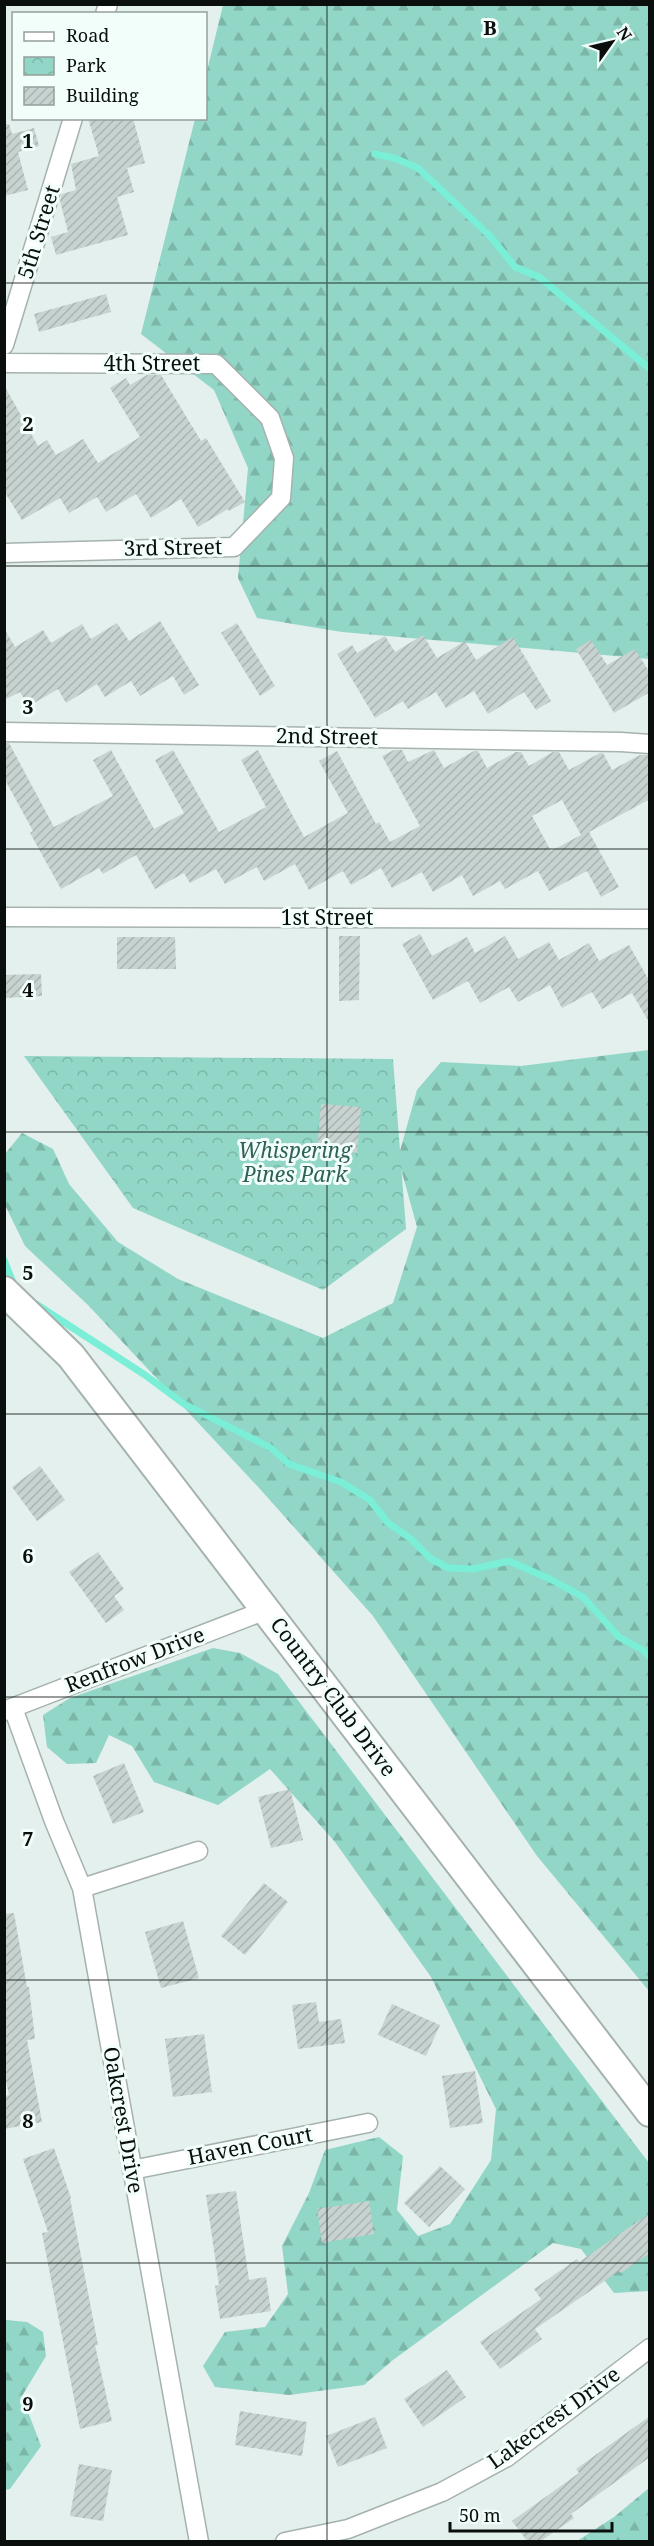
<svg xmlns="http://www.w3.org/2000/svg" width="654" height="2546" font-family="'Noto Serif',serif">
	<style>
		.forest { fill: url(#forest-firs) }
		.park { fill: url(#park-crowns) }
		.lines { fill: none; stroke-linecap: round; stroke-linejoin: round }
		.stream { stroke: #7aeed6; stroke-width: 7 }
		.building { fill: url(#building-hatch); fill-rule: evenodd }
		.minor-casing { stroke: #a5b2ae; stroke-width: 21 }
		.primary-casing { stroke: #a5b2ae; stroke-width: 32 }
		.minor { stroke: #fff; stroke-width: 18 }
		.primary { stroke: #fff; stroke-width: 28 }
		.grid { fill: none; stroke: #0a0e0d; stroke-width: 1.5; stroke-opacity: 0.55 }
		.labels { text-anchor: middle; stroke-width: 6; stroke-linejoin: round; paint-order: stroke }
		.street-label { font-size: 21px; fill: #0a0e0d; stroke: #f1fefa }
		.park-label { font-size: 21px; font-style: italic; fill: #2f6156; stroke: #f1fefa }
		.grid-label { font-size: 20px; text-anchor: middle; font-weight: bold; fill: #0a0e0d; stroke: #f1fefa; stroke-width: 6; stroke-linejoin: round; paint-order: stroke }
	</style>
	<defs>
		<pattern id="forest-firs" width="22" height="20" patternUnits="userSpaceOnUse" patternTransform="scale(1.5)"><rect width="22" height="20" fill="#91d6c6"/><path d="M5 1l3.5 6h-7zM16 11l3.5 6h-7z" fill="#7cb6a9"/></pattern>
		<pattern id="park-crowns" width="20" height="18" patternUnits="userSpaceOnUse" patternTransform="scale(1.5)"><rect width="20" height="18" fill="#91d6c6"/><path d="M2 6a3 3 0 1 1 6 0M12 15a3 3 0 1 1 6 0" fill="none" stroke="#7cb6a9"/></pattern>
		<pattern id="building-hatch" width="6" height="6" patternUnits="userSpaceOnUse" patternTransform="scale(1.5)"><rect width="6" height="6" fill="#c7d3d0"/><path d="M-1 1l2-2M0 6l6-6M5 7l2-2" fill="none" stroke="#aab4b1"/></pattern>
	</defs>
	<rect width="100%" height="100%" fill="#e3f0ed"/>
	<path class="forest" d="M 223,5 L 649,5 L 649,659 L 342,632 L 257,618 L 238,578 L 248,468 L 214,390 L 141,334 L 195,119 L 206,118 L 206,75 Z
		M 649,1050 L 649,1991 L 537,1856 L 373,1616 L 260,1489 L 88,1305 L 25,1246 L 5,1205 L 5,1154 L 22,1133 L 53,1149 L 69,1184 L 118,1242 L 178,1279 L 323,1338 L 393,1303 L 417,1227 L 398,1158 L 417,1090 L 441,1062 L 521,1066 Z
		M 213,1648 L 240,1653 L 278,1674 L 649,2163 L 649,2291 L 614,2293 L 581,2249 L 553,2243 L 393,2360 L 364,2385 L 289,2395 L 215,2387 L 203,2366 L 225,2332 L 265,2327 L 288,2294 L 282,2246 L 309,2193 L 325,2150 L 379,2137 L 403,2156 L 397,2210 L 418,2236 L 450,2224 L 491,2160 L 496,2109 L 431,1977 L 335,1842 L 270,1769 L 218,1805 L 154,1782 L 132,1746 L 109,1735 L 96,1763 L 67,1764 L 47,1747 L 43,1715 L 70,1698 Z
		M 5,2320 L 27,2322 L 43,2332 L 46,2356 L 22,2396 L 41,2446 L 10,2489 L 5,2490 Z
		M 649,2488 L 649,2541 L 577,2541 L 614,2517 Z"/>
	<path class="park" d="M 24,1056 L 393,1059 L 406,1229 L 323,1290 L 133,1208 Z"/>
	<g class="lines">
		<path class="stream" d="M 375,154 L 394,158 L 418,168 L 490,236 L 515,267 L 539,277 L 650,369
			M 4,1260 L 14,1285
			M 36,1304 L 145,1375 L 184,1404 L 271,1448 L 289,1464 L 341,1482 L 370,1500 L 388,1523 L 411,1539 L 431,1559 L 449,1568 L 473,1569 L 509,1561 L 552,1580 L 583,1597 L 619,1637 L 643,1650 L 650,1657"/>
	</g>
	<path class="building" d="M 88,118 L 133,118 L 145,163 L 127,168 L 134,192 L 117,197 L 128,235 L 56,255 L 51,237 L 68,232 L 60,201 L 62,194 L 76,190 L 71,164 L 99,156 Z
		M 4,124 L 9,124 L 12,134 L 34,128 L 39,146 L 18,152 L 28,190 L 4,196 Z
		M 106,294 L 111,312 L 39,332 L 34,314 Z
		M 147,375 L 161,375 L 201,441 L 206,438 L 245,502 L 229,511 L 228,509 L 198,527 L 181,499 L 151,518 L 136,494 L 106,512 L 97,497 L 69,513 L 60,498 L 22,520 L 4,491 L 4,385 L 38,446 L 47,440 L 56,455 L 83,439 L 98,463 L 140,437 L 110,388 L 126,378 L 130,385 Z
		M 160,621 L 199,685 L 184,695 L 173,676 L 140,696 L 131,681 L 105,697 L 97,684 L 66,703 L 58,689 L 29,706 L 20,692 L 4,700 L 4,628 L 15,647 L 43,630 L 51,643 L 82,624 L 91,639 L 117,623 L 129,641 Z
		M 237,623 L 275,686 L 260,696 L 221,633 Z
		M 423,635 L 437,658 L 465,641 L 476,660 L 513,637 L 551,701 L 536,710 L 524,692 L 488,714 L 474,691 L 446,708 L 436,692 L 408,709 L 403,701 L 375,718 L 337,654 L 352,645 L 357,653 L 385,636 L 395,652 Z
		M 591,640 L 607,665 L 635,649 L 650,673 L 650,692 L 614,713 L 576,649 Z
		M 4,743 L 9,743 L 54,827 L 113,796 L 93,760 L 111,750 L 154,829 L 184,813 L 155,760 L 173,750 L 219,832 L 266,807 L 241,760 L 258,750 L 304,837 L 348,813 L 319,761 L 337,751 L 376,824 L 379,822 L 390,842 L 420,826 L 382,756 L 394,750 L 402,750 L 408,762 L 434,750 L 444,768 L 474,751 L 478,751 L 487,768 L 516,752 L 521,752 L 529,766 L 553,752 L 559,752 L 569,770 L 600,753 L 603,753 L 612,770 L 640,755 L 650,755 L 650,799 L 589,832 L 619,887 L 601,897 L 587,871 L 549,891 L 538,871 L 505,889 L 500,881 L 473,896 L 462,875 L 433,892 L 422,872 L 392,888 L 381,868 L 351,885 L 343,871 L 309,890 L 295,864 L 264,881 L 257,867 L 225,884 L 216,869 L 190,883 L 184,873 L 155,889 L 136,855 L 103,874 L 99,868 L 61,889 L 30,833 L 33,831 L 4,778 ZM 562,800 L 581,835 L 551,851 L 532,816 Z
		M 420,934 L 432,956 L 467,937 L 475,953 L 505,936 L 518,959 L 549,942 L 559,960 L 589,943 L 599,961 L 629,945 L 650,982 L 650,1024 L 632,993 L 602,1009 L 592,992 L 562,1008 L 550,985 L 518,1002 L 509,987 L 480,1003 L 468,981 L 433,1000 L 402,944 Z
		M 339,936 L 360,936 L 359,1000 L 339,1001 Z
		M 117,937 L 175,937 L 176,969 L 117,969 Z
		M 41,974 L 42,996 L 4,998 L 4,975 Z
		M 321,1104 L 361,1107 L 357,1153 L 317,1150 Z
		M 40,1466 L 65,1500 L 37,1521 L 12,1487 Z
		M 98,1552 L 124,1589 L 114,1596 L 124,1610 L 106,1623 L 69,1572 Z
		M 124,1763 L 144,1812 L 113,1824 L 93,1776 Z
		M 290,1789 L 303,1840 L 271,1848 L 258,1797 Z
		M 264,1883 L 288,1902 L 245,1955 L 221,1936 Z
		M 14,1913 L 27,1987 L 29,1987 L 35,2039 L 27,2040 L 42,2122 L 4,2129 L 4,2096 L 9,2095 L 4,2071 L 4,1914 Z
		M 183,1921 L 199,1978 L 161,1988 L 145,1932 Z
		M 316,2002 L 319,2022 L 341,2019 L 345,2043 L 298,2049 L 292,2005 Z
		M 392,2004 L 440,2025 L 426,2056 L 378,2035 Z
		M 204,2034 L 212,2092 L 173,2097 L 165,2039 Z
		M 475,2071 L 483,2123 L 450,2128 L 442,2076 Z
		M 54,2148 L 71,2198 L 70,2198 L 98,2345 L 95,2345 L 112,2421 L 80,2429 L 42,2233 L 48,2232 L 23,2159 Z
		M 440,2166 L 465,2189 L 429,2227 L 404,2203 Z
		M 236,2191 L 249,2280 L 266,2277 L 271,2311 L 220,2319 L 215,2286 L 219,2285 L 206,2195 Z
		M 369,2201 L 374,2234 L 322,2243 L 317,2209 Z
		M 650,2213 L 650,2253 L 621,2273 L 619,2271 L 535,2329 L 542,2339 L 500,2369 L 480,2342 L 541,2299 L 534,2289 L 577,2259 L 579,2262 Z
		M 447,2370 L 466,2397 L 423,2427 L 404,2399 Z
		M 240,2411 L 307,2422 L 302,2456 L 235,2445 Z
		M 650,2416 L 650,2457 L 571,2514 L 574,2518 L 541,2541 L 527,2541 L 512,2521 L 579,2473 L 576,2469 Z
		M 375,2417 L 387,2448 L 338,2467 L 326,2436 Z
		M 79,2464 L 112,2470 L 103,2521 L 70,2516 Z"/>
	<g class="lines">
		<g class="minor-casing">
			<path id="minor" d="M 105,14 L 108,4
				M 4,345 L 73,118
				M 4,363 L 216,364 L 270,418 L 284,458 L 281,498 L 234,547 L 4,553
				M 4,732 L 621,742 L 650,744
				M 4,917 L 650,919
				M 13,1708 L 54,1821 L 82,1888 L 199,2542
				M 4,1711 L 266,1610
				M 82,1888 L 198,1851
				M 132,2170 L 368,2123
				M 285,2542 L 348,2529 L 442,2492 L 507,2457 L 650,2348"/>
		</g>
		<g class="primary-casing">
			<path id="primary" d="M 4,1291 L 71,1356 L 650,2112"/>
		</g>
		<use href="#minor" class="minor"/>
		<use href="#primary" class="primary"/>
	</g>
	<path class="grid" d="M 327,4 L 327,2542M 4,283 L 650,283M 4,566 L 650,566M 4,849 L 650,849M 4,1132 L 650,1132M 4,1414 L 650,1414M 4,1697 L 650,1697M 4,1980 L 650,1980M 4,2263 L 650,2263"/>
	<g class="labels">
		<g class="street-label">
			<text transform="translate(39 232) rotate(-73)" y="7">5th Street</text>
			<text x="152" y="371">4th Street</text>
			<text transform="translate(173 548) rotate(-1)" y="7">3rd Street</text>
			<text transform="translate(327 737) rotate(1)" y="7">2nd Street</text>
			<text x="327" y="925">1st Street</text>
			<text transform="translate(135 1660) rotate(-21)" y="7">Renfrow Drive</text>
			<text transform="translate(333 1697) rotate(53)" y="7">Country Club Drive</text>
			<text transform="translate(123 2120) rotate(80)" y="7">Oakcrest Drive</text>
			<text transform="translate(250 2146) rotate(-11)" y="7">Haven Court</text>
			<text transform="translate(554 2418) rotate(-36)" y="7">Lakecrest Drive</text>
		</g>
		<g class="park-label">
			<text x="295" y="1158">Whispering<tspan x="295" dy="24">Pines Park</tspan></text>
		</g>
	</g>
	<g class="grid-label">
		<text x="490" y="35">B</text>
		<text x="28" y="148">1</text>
		<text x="28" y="431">2</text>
		<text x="28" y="714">3</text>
		<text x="28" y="997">4</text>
		<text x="28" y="1280">5</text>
		<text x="28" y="1563">6</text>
		<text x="28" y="1846">7</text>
		<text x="28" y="2128">8</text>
		<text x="28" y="2411">9</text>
	</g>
	<rect width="654" height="2546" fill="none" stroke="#0a0e0d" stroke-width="12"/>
	<rect x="12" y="12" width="195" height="108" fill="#f1fefa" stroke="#959e9b" stroke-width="1.5"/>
	<rect x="24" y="32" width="30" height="9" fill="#ffffff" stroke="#959e9b" stroke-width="1.5"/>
	<text x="66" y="42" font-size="18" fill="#0a0e0d">Road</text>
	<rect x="24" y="57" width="30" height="18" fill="url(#park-crowns)" stroke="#959e9b" stroke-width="1.5"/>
	<text x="66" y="72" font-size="18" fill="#0a0e0d">Park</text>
	<rect x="24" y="87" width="30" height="18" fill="url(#building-hatch)" stroke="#959e9b" stroke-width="1.5"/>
	<text x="66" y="102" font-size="18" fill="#0a0e0d">Building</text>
	<g transform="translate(612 42) rotate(56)" stroke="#f1fefa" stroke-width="4.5" paint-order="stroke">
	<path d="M0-4.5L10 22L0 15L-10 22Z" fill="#0a0e0d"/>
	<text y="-9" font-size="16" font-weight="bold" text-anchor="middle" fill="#0a0e0d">N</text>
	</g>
	<path d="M450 2522v9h162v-9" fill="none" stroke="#0a0e0d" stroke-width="3"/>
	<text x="459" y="2522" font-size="18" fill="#0a0e0d" stroke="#f1fefa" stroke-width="4.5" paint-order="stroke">50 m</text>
</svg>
